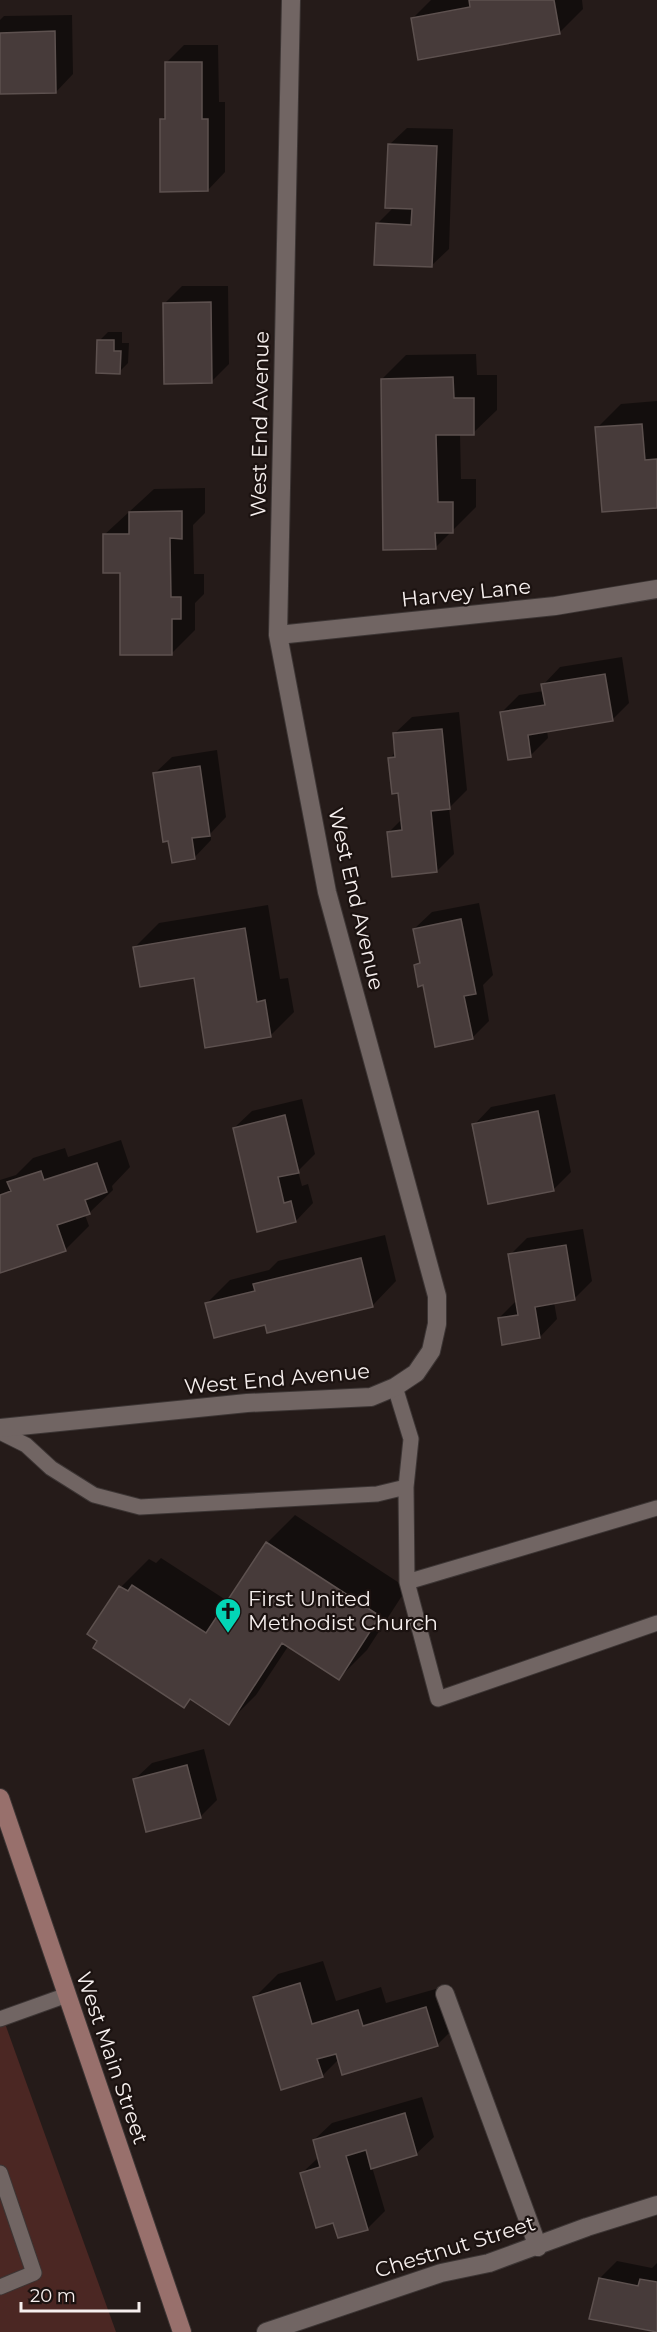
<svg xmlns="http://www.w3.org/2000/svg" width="657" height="2332" font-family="Montserrat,sans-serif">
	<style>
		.green { fill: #4b2723 }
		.shadow { fill: #0007 }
		.building { fill: #473b3a; stroke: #5d514f; stroke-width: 1.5 }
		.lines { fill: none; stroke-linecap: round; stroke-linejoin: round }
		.lane-casing { stroke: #3c3534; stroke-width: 17 }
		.street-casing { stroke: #3c3534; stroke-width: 20 }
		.secondary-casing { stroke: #3c3534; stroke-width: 20 }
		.lane { stroke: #716563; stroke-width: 15 }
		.street { stroke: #716563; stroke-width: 18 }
		.secondary { stroke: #98706c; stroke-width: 18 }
		.labels { text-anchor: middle; stroke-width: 4.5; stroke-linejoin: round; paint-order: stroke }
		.street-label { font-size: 21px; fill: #f6efee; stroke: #1b1210 }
		.poi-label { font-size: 21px; fill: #f6efee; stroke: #1b1210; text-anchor: start }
	</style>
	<rect width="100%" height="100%" fill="#251b19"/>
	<path class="green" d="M 0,2010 L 3,2018 L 116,2332 L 0,2332 Z"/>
	<path class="shadow" d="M 431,0 L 582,0 L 583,9 L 560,32 L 412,19 Z
		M 72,15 L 73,74 L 56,92 L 0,93 L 0,20 L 4,16 Z
		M 184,45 L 218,45 L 219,102 L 225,102 L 225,172 L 208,190 L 161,120 L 167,114 L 166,63 Z
		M 407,128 L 453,129 L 449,249 L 431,266 L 378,223 L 394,207 L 389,145 Z
		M 182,286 L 228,286 L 229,364 L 211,382 L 165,303 Z
		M 108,332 L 122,332 L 122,343 L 129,343 L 128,363 L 119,372 L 99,341 Z
		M 476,354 L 477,375 L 497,375 L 497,410 L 473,433 L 460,434 L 461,479 L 476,479 L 476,507 L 435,548 L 382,379 L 406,355 Z
		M 657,401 L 657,507 L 597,428 L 621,404 Z
		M 205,488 L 205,513 L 193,525 L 194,574 L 204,574 L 204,594 L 195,603 L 195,630 L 172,653 L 121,572 L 104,535 L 154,489 Z
		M 622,657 L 629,703 L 612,720 L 547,730 L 548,738 L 531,755 L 509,759 L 502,712 L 519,695 L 544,691 L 543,685 L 560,667 Z
		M 459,712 L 467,790 L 449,808 L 454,854 L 437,871 L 389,832 L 402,819 L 400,791 L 390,758 L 396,752 L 394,734 L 412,717 Z
		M 217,750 L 226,817 L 211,833 L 211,840 L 194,858 L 154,774 L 172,757 Z
		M 479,903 L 493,975 L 483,985 L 489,1021 L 472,1038 L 425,984 L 416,965 L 421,960 L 414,929 L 432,912 Z
		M 268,905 L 280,979 L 288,978 L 294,1012 L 270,1036 L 195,977 L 135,947 L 159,923 Z
		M 555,1094 L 571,1172 L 553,1190 L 474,1125 L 491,1107 Z
		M 302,1099 L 315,1154 L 298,1171 L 302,1186 L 308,1184 L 313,1203 L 296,1221 L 234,1128 L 252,1111 Z
		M 121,1140 L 130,1167 L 112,1186 L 113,1190 L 89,1213 L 85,1215 L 89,1226 L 65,1250 L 0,1272 L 0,1180 L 16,1175 L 33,1158 L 65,1148 L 68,1157 Z
		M 583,1229 L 592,1281 L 574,1299 L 554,1302 L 557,1319 L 540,1337 L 499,1318 L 517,1300 L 510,1255 L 527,1238 Z
		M 385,1235 L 396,1281 L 373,1305 L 266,1324 L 206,1304 L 230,1280 L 269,1270 L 278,1261 Z
		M 295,1515 L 407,1588 L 367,1650 L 339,1678 L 289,1645 L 256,1695 L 228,1723 L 192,1698 L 184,1706 L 90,1634 L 121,1587 L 149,1559 L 156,1563 L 161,1558 L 229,1602 L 267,1543 Z
		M 204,1749 L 217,1800 L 200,1817 L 134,1780 L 152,1763 Z
		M 323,1961 L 336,2001 L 381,1987 L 386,2003 L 450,1985 L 461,2021 L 438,2044 L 339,2059 L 322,2076 L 254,1998 L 278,1974 Z
		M 422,2097 L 434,2137 L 416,2154 L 372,2167 L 385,2211 L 367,2229 L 334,2221 L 302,2173 L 319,2157 L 314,2140 L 332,2123 Z
		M 617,2261 L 652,2268 L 657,2263 L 657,2332 L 600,2278 Z"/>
	<path class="building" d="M 469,0 L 554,0 L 560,34 L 418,60 L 411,18 L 470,7 Z
		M 55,31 L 56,93 L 0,94 L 0,33 Z
		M 165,62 L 202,62 L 202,119 L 208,119 L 208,191 L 160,192 L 160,119 L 165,119 Z
		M 388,144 L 437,146 L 432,267 L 374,265 L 376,223 L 411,225 L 412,209 L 385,208 Z
		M 211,302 L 212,383 L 164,384 L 163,303 Z
		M 97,340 L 114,340 L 114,351 L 121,351 L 120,374 L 96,373 Z
		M 453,377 L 454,398 L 474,398 L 474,435 L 436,435 L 438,502 L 453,502 L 453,533 L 435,533 L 436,549 L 383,550 L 381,379 Z
		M 642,424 L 645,460 L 657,459 L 657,508 L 602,512 L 595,427 Z
		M 182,511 L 182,539 L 170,538 L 171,597 L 181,597 L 181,619 L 172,619 L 172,655 L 120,655 L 120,573 L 103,573 L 103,534 L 129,534 L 129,512 Z
		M 605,674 L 613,721 L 528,735 L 531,757 L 508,760 L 500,712 L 545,705 L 541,684 Z
		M 442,729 L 450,809 L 431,811 L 437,872 L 392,877 L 387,832 L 402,830 L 398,793 L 392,794 L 388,758 L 395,757 L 393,733 Z
		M 200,766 L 210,836 L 192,838 L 195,859 L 172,863 L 168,841 L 163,842 L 153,773 Z
		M 461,919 L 476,994 L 464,996 L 473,1039 L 435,1047 L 423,985 L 418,987 L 414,965 L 420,963 L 413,929 Z
		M 245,928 L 257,1002 L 265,1000 L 271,1037 L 205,1048 L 194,978 L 140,987 L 133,947 Z
		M 538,1111 L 554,1191 L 488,1204 L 472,1124 Z
		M 285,1115 L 299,1173 L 278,1177 L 284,1203 L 291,1201 L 296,1222 L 257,1232 L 233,1128 Z
		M 97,1163 L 107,1192 L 85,1200 L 90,1214 L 57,1225 L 66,1251 L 0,1273 L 0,1195 L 11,1191 L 7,1182 L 41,1171 L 44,1180 Z
		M 566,1245 L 575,1300 L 535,1307 L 540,1338 L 502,1345 L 498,1318 L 518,1315 L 508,1254 Z
		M 361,1258 L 373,1307 L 267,1333 L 265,1325 L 214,1338 L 205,1303 L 255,1291 L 253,1284 Z
		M 266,1542 L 380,1616 L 339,1680 L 282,1643 L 229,1725 L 190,1699 L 184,1708 L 93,1648 L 97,1641 L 87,1634 L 119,1586 L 128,1591 L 132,1585 L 206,1633 Z
		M 187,1765 L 201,1818 L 146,1832 L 133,1779 Z
		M 300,1983 L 312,2024 L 358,2010 L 363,2026 L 426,2007 L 438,2046 L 342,2075 L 336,2054 L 317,2059 L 323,2077 L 281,2090 L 253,1997 Z
		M 405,2113 L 417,2155 L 371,2169 L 366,2150 L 346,2156 L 368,2230 L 338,2238 L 333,2223 L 316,2228 L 300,2173 L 320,2167 L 313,2140 Z
		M 599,2278 L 638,2286 L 640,2279 L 657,2282 L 657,2332 L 589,2319 Z"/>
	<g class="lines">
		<g class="lane-casing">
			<path id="lane" d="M 395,1387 L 411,1439 L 406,1487 L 407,1582 L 438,1699 L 657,1623
				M 0,1432 L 26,1445 L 51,1468 L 94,1495 L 140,1507 L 377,1494 L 406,1487
				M 407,1582 L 657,1508
				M 0,2019 L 67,1995
				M 0,2173 L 34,2273 L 0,2287"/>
		</g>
		<g class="street-casing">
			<path id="street" d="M 278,635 L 555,606 L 657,589
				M 0,1428 L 247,1403 L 371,1397 L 395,1387 L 416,1373 L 431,1351 L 437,1324 L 437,1296 L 327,892 L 278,635 L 291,0
				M 445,1994 L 538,2247
				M 266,2332 L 441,2273 L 489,2263 L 587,2227 L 657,2205"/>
		</g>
		<g class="secondary-casing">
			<path id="secondary" d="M 0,1798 L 182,2332"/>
		</g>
		<use href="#lane" class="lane"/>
		<use href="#street" class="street"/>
		<use href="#secondary" class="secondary"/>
	</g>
	<defs>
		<g id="church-pin" transform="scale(1.35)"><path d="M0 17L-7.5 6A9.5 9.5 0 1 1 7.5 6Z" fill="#03d5b6" stroke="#1b1210"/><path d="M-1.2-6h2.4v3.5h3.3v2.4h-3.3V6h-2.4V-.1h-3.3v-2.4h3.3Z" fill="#111"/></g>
	</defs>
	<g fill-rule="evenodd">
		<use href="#church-pin" x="228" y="1611"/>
	</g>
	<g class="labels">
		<g class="street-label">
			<text transform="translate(260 424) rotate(-89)" y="7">West End Avenue</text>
			<text transform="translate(466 593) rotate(-6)" y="7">Harvey Lane</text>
			<text transform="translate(356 899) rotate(77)" y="7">West End Avenue</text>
			<text transform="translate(277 1379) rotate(-5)" y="7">West End Avenue</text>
			<text transform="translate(112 2058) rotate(71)" y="7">West Main Street</text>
			<text transform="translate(455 2247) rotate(-17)" y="7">Chestnut Street</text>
		</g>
		<g class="poi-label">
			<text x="248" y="1606">First United<tspan x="248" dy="24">Methodist Church</tspan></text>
		</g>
	</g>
	<path d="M21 2302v9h118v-9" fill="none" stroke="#f6efee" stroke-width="3"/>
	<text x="30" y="2302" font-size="18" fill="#f6efee" stroke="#1b1210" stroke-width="4.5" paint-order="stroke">20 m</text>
</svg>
